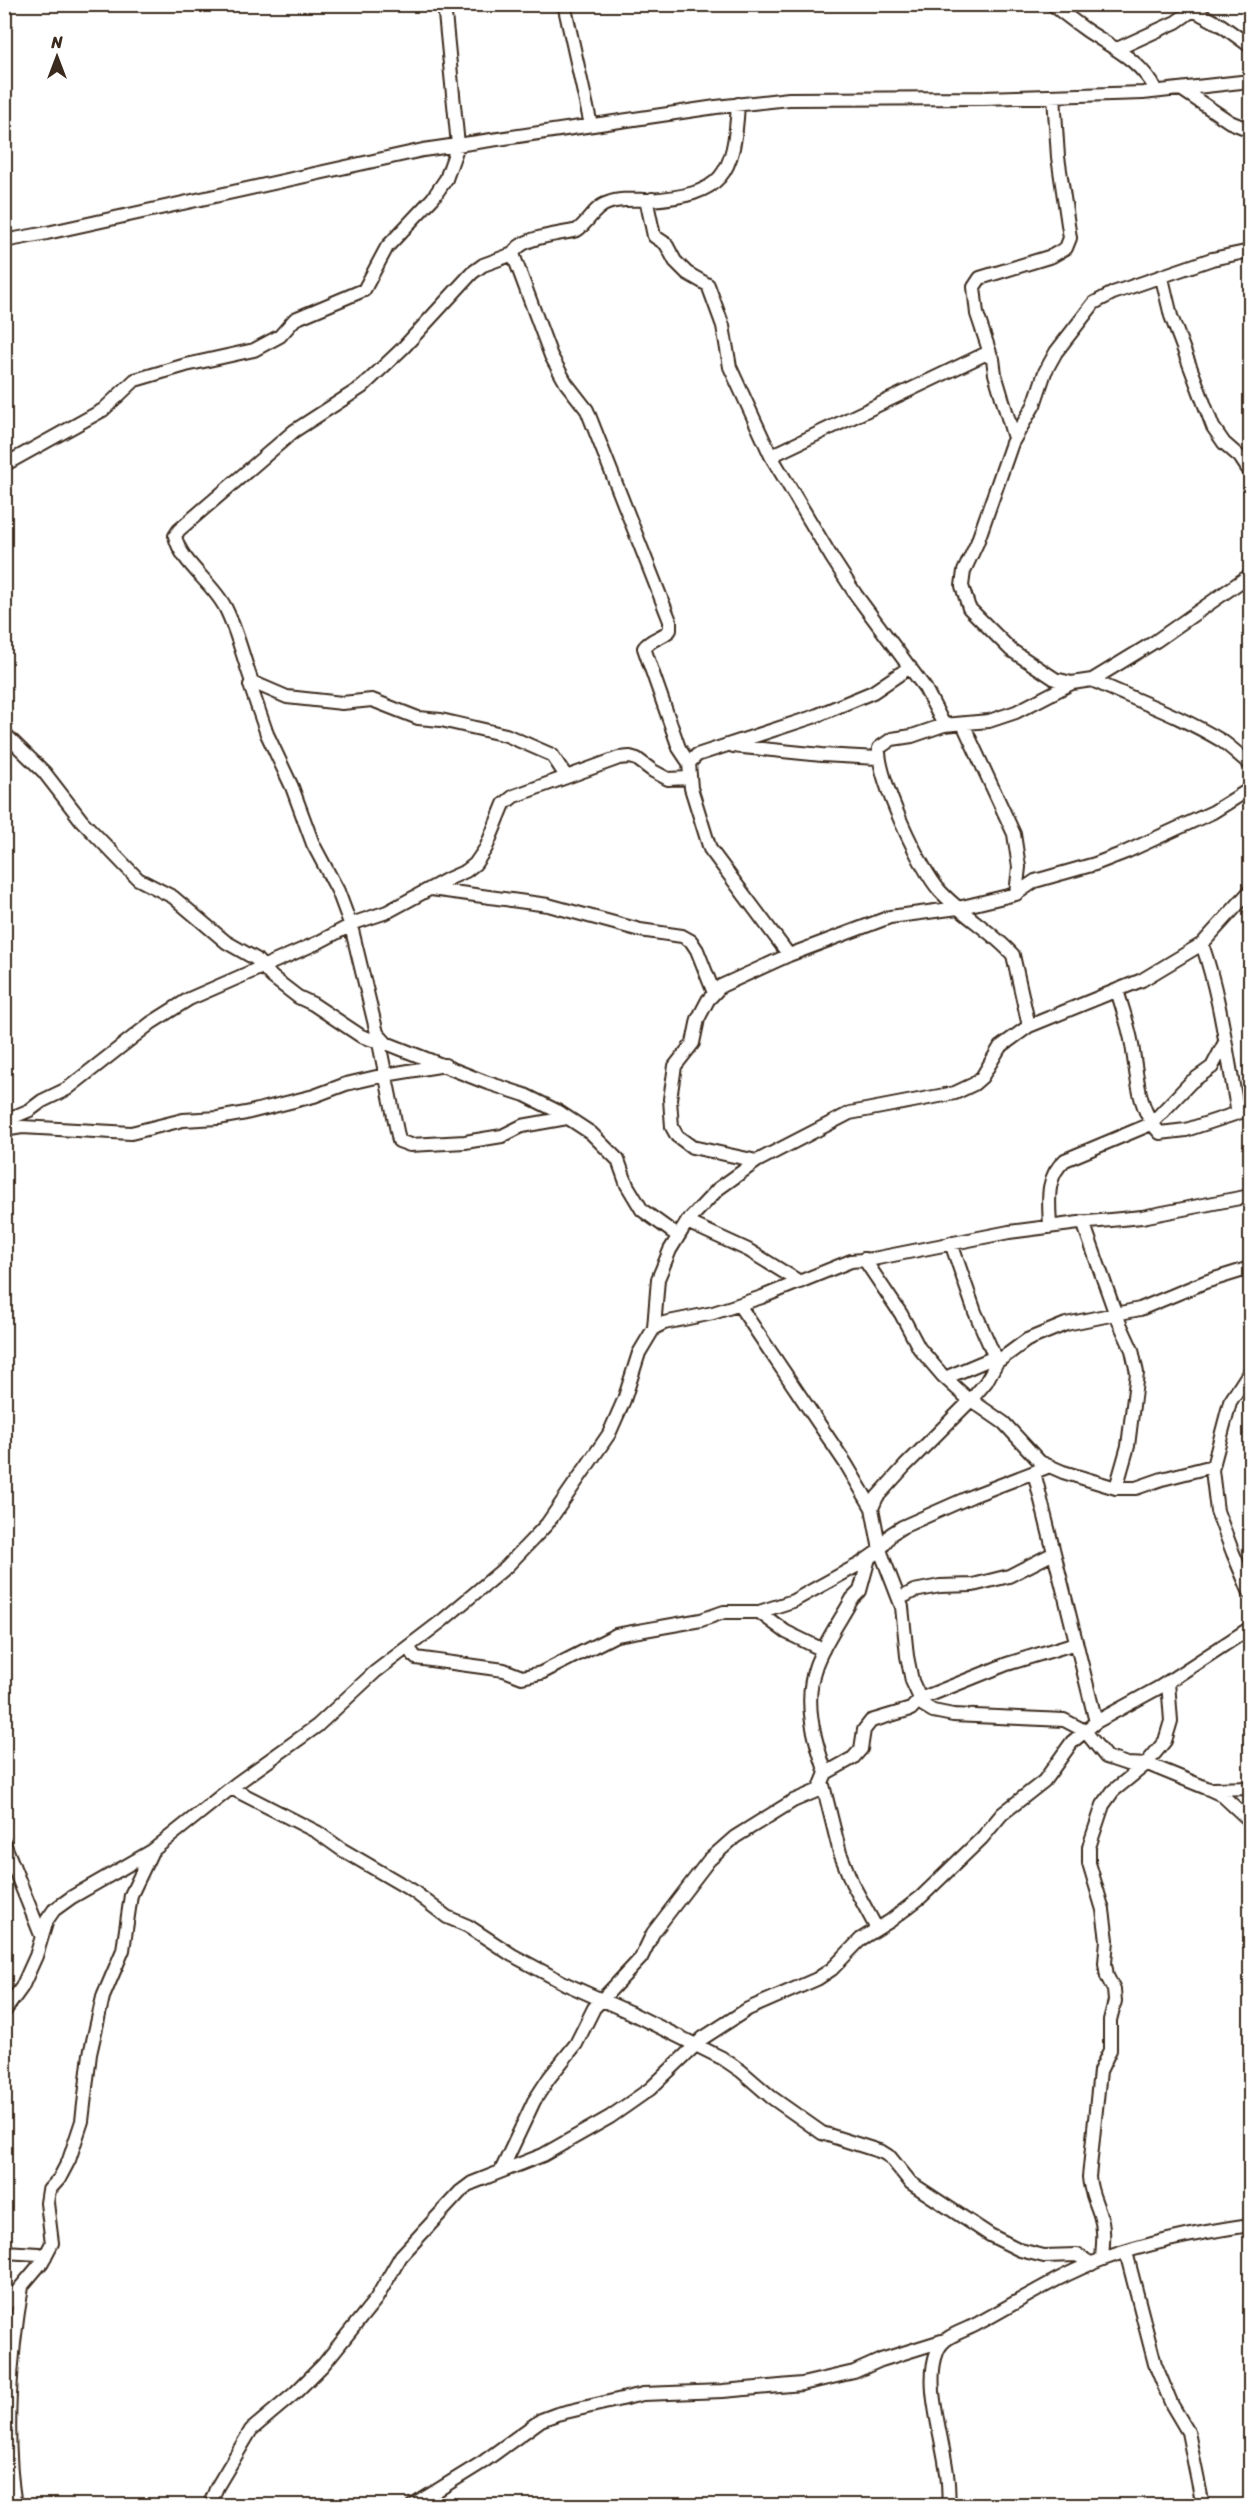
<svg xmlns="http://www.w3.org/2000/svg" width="1255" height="2510" font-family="Sriracha,sans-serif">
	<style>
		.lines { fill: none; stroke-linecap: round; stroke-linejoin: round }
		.minor-casing { stroke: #3b2a1e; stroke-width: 16 }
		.minor { stroke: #fff; stroke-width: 12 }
	</style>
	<rect width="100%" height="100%" fill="#fff"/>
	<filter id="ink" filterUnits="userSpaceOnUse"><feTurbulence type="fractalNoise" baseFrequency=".0167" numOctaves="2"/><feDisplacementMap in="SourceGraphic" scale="12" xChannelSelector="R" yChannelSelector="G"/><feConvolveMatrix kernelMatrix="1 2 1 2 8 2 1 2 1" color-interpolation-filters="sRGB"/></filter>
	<g filter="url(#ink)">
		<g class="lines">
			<g class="minor-casing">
				<path id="minor" d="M 564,4 L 591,125
					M 1052,4 C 1063,13 1075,22 1086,30 C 1116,50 1139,59 1157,91
					M 1193,10 L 1221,25 L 1250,46
					M 1117,49 L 1176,22 L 1193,10
					M 1181,89 L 1230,122 L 1250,130
					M 652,199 L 647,203 L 654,236 L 666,244 L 675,261 L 687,273 L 708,285 L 723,326 L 730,367 L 771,456 L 832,558 L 856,595 L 925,688 L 944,725
					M 4,241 L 47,233 L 423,150 L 716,107 L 789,99 L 983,98 L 1143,93 L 1250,81
					M 513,254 L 483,265 L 472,273 L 403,348 L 362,387 L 294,431 L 179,530 L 175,536 C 181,563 212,582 225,607 C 237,630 243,658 252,682 L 250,685 L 267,734 L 292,787 L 313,844 L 338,891 L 351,926 L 377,1033 L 399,1141 L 410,1145 L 465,1142 L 502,1136 L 522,1126 L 567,1118
					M 1162,278 L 1171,316 L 1213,427 L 1224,443 L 1240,457 L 1250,472
					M 991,356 L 977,314 L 974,287 L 980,278 L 1052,256 L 1066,248 L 1070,238 L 1058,157 L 1054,96
					M 771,456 L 985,354 L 993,359 L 995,374 L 1014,438
					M 4,465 L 103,410 L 135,380 L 186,365 L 254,350 L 280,336 L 295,319 L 364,290 L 387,247 L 433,198 L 446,179 L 458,145 L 444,4
					M 1092,680 C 1135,700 1181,716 1222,741 C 1232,748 1241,757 1250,764
					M 252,682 L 287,697 L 342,703 L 372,700 L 418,718 L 441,720 L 506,735 L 552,755 L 566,776
					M 1072,683 L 1055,679 L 1011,650 L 969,608 L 962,586 L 964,571 L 977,543 L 1012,443 L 1034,405 L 1045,372 L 1056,352 L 1094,303 L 1113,293 L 1212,259 L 1250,251
					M 963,724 L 1014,834 L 1019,867 L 1016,894
					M 4,733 L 44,772 L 82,821 L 138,879 L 173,897 L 226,942 L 256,959 L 272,977 L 298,997 L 313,1004 L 361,1036 L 379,1042
					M 733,746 L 822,755 L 878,758
					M 689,763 L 679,748 L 644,648 C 650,639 662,638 670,630 L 670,621 L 587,410 L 566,383 L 551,356 L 513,254 C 521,236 560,235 577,230 C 588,223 594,207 608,203 C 620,198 636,200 649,200 C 723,195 734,176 738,104
					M 431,889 L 548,905 L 640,930 L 682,936 L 691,941 L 697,950 L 714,993
					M 1202,944 C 1221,999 1227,1056 1238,1113
					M 789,955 L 710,849 L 691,788 L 689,763 L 697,755 L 813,717 L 873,692 L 910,667
					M 1117,990 C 1122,1008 1129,1026 1132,1045 C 1137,1074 1138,1112 1160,1133 L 1186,1130 L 1250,1109
					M 1029,1026 L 1013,955 C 992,931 962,915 940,891 C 920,869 877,777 879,748 L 892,739 L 912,736 L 944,725 L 989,721 L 1016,712 L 1072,683 L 1092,680 L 1156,641 L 1250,575
					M 377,1033 L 386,1043 L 485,1082 L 525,1095 L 559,1112 L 591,1133 L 618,1160 L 627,1185 L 642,1210 L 678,1236
					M 4,1121 L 30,1110 L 42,1101 L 67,1089 L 151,1023 L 189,999 L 317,943 L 357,922 L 387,912 L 448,879 L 466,871 L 475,864 L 486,848 L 504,804 L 514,796 L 619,758 L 630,757 L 637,759 L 653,771 L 668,779 L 689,778
					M 4,1130 L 22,1127 L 131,1133 L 183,1120 L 218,1118 L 246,1113 L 314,1096 L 346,1084 L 385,1075 L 445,1065
					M 757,1161 L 692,1147 L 677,1136 L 672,1127 L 670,1099 L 675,1066 L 693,1043 L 698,1019 L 708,1000 L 721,986 L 789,955 L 890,917 L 958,908 L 1016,894 L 1035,881 L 1095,864 L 1126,852 L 1213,812 L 1250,789
					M 687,1222 L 748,1250 L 800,1282
					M 1083,1222 L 1116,1315 L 1132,1350 L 1137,1373 L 1128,1446 L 1116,1488
					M 1050,1226 C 1049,1202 1045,1177 1065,1160 L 1151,1124 L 1191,1082 L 1212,1067 L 1224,1044
					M 951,1243 L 975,1312 L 997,1362
					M 864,1259 L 901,1314 L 919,1348 L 943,1376 L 965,1396 L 1004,1423 L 1040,1462 L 1063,1472 L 1116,1488 L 1136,1488 L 1162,1479 L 1213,1466
					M 1250,1268 L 1205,1282 L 1140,1309 L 1066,1324 L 1027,1340 L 997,1362 L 986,1382 L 971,1400 L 905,1466 L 877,1497 L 872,1508 L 880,1550 L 902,1607 L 907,1656 L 912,1681 L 923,1705 L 933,1711 L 953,1715 L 1064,1720 L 1085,1731 L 1106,1757 L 1127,1764 L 1150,1765 L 1209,1789 L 1222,1795 L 1250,1821
					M 739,1305 L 846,1464 L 872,1508
					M 654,1328 L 658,1279 L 670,1250 L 687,1222 L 718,1189 L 757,1161 L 850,1113 L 955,1093 L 974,1084 L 982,1077 L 1000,1047 L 1029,1026 L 1142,980 L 1202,944 L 1250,891
					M 1250,1371 L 1230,1402 L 1212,1470 L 1217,1511 L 1233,1553 L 1250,1593
					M 945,1378 L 995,1357
					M 1034,1472 L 1096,1722
					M 899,1599 L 914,1591 L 940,1586 L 973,1585 L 1009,1576 L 1054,1553
					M 759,1612 L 786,1632 L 823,1650
					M 408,1647 L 416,1658 L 504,1670 L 522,1677 L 541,1673 L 616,1635 L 701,1620 L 724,1612 L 759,1612 L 793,1601 L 860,1564 L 880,1550 L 891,1534 L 902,1527 L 972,1496 L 1050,1466
					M 826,1773 C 814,1738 803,1702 816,1665 C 825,1641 840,1621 852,1599 L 860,1591 L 869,1558
					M 823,1785 L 840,1853 L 852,1883 L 877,1929
					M 231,1788 L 317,1832 L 341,1849 L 413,1891 L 447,1917 L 468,1926 L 512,1955 L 566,1984 L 629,2012 L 722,2058 L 741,2071 L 771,2097 L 822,2133 L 882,2152 L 890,2157 L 911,2183 L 990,2235 L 1020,2250 L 1044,2256 L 1077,2255 L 1092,2264
					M 1213,1789 L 1250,1788
					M 4,1843 L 41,1935
					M 4,2012 L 22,1987 L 36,1956 L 47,1920 L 54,1910 L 72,1897 L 152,1851 L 236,1784 L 317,1726 L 375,1672 L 443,1620 L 507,1566 L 532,1540 L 547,1524 L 609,1434 L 624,1400 L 639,1353 L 654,1328 L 664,1323 L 713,1313 L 762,1297 L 851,1261 L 873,1259 L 1009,1232 L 1079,1223 L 1142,1217 L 1250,1196
					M 501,2171 L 534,2101 L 549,2078 L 576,2044 L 594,2008 L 641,1958 L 653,1933 L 709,1860 L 735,1837 L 793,1801 L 819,1790 L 826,1773 L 853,1758 L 861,1749 L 864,1730 L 871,1721 L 911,1709 L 920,1699 L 1007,1664 L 1076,1643
					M 4,2252 L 39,2254 L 45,2257
					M 1126,2252 L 1155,2364 L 1172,2405 L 1188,2432 L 1203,2506
					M 1102,2259 C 1103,2244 1105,2229 1100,2215 C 1096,2202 1090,2192 1089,2177 L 1100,2071 L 1110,2050 L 1110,2020 L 1115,2001 L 1114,1990 L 1107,1976 L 1105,1963 L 1107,1940 L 1103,1910 L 1089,1863 L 1089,1847 L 1103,1805 L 1113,1791 L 1145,1765 L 1165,1741 L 1171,1721 L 1168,1682
					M 4,2307 L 42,2262 L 52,2243 L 47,2203 L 49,2190 L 59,2179 L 69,2160 L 82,2121 L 90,2054 L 103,1997 L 123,1950 L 131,1895 L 151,1853
					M 15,2506 C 4,2437 10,2356 22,2287
					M 209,2506 L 217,2487 L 251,2430 L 295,2393 L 323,2365 L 376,2299 L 401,2256 L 460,2192 L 472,2183 L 543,2155 L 610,2117 L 650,2089 L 703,2038 L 748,2009 L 817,1979 L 832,1969 L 861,1939 L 890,1921 L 921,1897 L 982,1838 L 1002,1814 L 1044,1781 L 1072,1742 L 1096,1722 L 1160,1687 L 1250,1628
					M 412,2506 L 483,2462 L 541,2420 L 557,2414 L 643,2394 L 723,2391 L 802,2384 L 854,2372 L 881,2360 L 945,2340
					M 948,2506 C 953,2458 921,2393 937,2352 C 943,2335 963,2332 977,2324 C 1018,2302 1059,2275 1103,2259 C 1150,2242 1201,2232 1250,2225"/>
			</g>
			<use href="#minor" class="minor"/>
		</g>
	</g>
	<rect width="1255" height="2510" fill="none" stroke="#fff" stroke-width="24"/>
	<rect x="12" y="12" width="1231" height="2486" fill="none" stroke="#3b2a1e" stroke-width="2" filter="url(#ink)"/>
	<g transform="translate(57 57)" stroke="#ffffff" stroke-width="4.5" paint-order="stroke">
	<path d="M0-4.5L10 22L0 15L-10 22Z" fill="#3b2a1e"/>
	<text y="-9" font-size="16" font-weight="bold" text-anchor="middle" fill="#3b2a1e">N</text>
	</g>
</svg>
